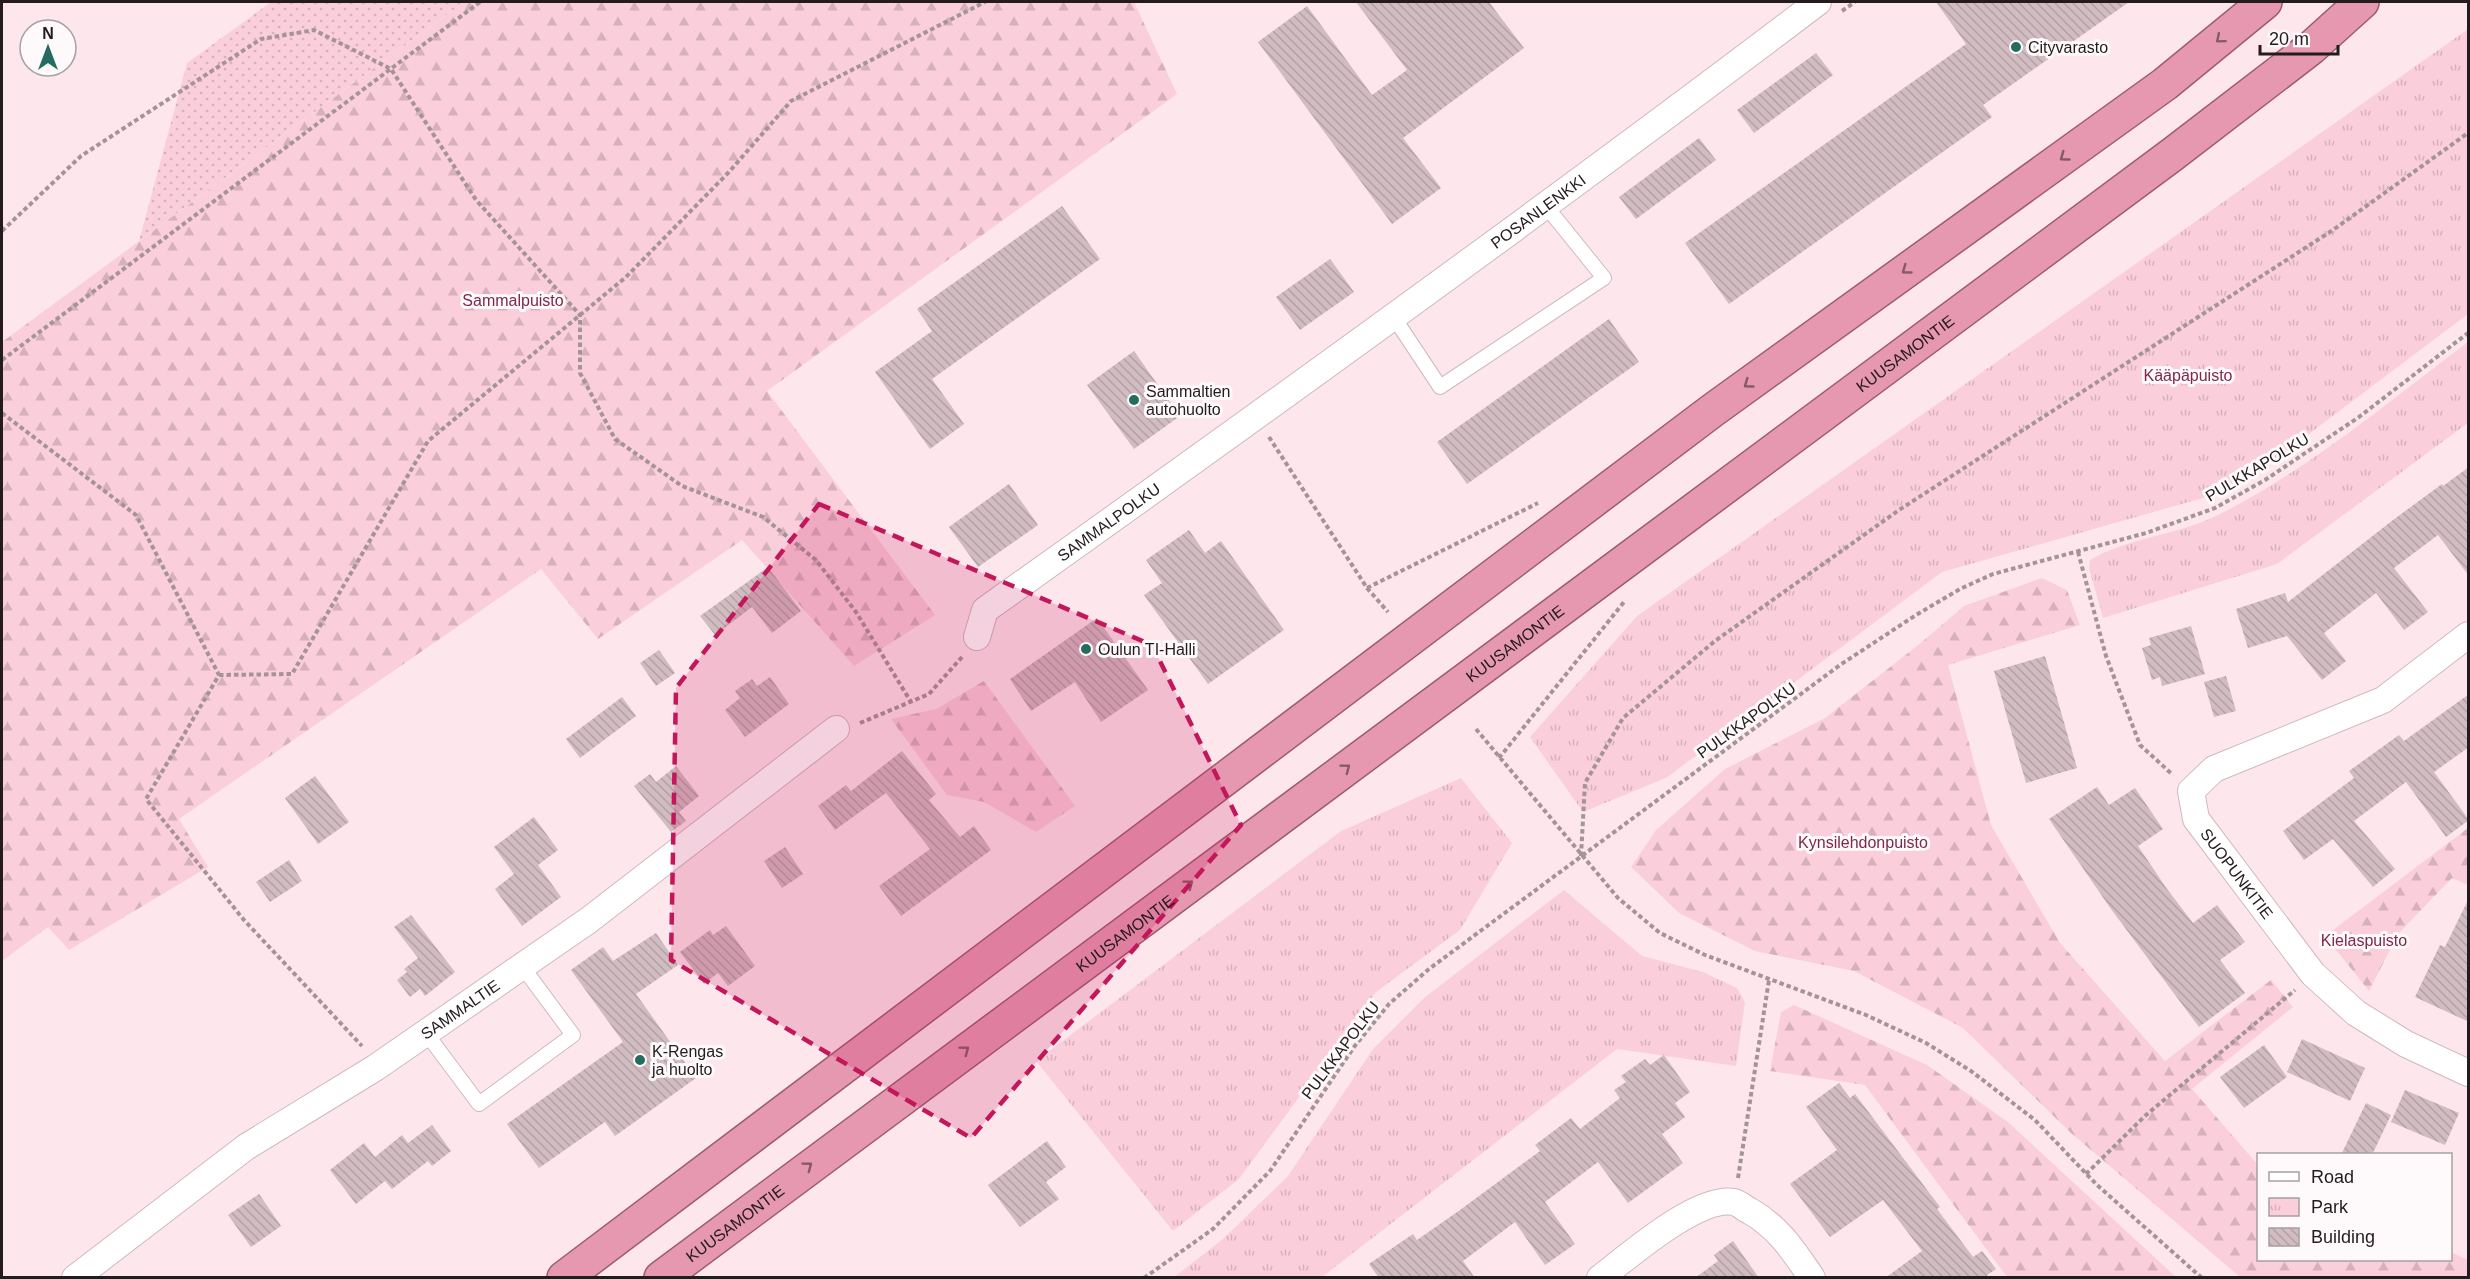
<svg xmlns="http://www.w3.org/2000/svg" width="2470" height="1279" font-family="Helvetica,sans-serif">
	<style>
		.grass { fill: url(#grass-dots) }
		.forest { fill: url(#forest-firs) }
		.park { fill: url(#park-tufts) }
		.building { fill: url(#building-back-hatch) }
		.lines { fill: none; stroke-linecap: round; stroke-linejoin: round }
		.service-casing { stroke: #ceb9bf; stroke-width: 16 }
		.minor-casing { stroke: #ceb9bf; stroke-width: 28 }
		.trunk-casing { stroke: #9d5b70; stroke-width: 36 }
		.path { stroke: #a49498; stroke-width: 4; stroke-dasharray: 4.5 3; stroke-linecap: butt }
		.service { stroke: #fff; stroke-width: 14 }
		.minor { stroke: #fff; stroke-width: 26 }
		.trunk { stroke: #e698b0; stroke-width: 33 }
		.oneway { stroke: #845a66 }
		.marked { fill: #c2185b; fill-opacity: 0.2; stroke: #c2185b; stroke-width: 4.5; stroke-dasharray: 12 8; stroke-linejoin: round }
		.poi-dot { fill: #256b60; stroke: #fef9fb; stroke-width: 2 }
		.labels { text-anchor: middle; stroke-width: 6; stroke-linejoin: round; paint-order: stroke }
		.poi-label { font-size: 16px; fill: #231b1d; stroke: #fef9fb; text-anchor: start }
		.street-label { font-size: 16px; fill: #231b1d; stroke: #fef9fb }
		.park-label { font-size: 16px; fill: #7d2949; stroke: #fef9fb }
	</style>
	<defs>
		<pattern id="grass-dots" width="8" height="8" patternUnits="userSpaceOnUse" patternTransform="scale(1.5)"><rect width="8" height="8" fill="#facfdb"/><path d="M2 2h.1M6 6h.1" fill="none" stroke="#d6b1bc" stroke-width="1.8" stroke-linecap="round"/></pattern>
		<pattern id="forest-firs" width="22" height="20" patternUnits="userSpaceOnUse" patternTransform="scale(1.5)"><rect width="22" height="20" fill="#facfdb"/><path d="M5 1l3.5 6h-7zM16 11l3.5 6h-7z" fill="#d6b1bc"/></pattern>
		<pattern id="park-tufts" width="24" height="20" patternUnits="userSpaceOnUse" patternTransform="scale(1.5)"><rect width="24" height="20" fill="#facfdb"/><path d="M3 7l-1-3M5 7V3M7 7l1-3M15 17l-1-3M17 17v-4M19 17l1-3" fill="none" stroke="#d6b1bc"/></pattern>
		<pattern id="building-back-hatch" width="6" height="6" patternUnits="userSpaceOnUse" patternTransform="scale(1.5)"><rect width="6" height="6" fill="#d1bcc1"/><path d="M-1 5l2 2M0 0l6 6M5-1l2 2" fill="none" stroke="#b3a1a5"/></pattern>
	</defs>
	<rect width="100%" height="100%" fill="#fde7ed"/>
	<path class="grass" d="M 271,2 L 464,2 L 139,241 L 187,63 Z"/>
	<path class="forest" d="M 464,2 L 1134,2 L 1177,94 L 767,391 L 935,615 L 854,666 L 742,540 L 598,639 L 541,569 L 179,819 L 208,867 L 69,950 L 48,927 L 2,961 L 2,342 Z
		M 2042,578 L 2067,590 L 2080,625 L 1948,665 L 1991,825 L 2060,943 L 2165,1061 L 2271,980 L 2293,1007 L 2192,1089 L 2258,1165 L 2258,1260 L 2450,1260 L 2451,1252 L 2468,1260 L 2468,1277 L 2240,1277 L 2071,1133 L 1963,1028 L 1854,971 L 1755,951 L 1679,913 L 1631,867 L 1656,830 L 1725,769 L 1825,718 L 1917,646 L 1964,606 Z
		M 984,681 L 1075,806 L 1036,832 L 984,802 L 947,795 L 891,719 L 936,709 Z
		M 2468,828 L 2468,885 L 2452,878 L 2398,934 L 2369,991 L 2325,936 Z
		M 1794,1005 L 1927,1065 L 2008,1122 L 2176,1277 L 2007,1277 L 1865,1085 L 1770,1071 L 1781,1012 Z"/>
	<path class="park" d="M 2468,29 L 2468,314 L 2248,480 L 2217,494 L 1942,572 L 1666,778 L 1583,812 L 1530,737 L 1637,616 Z
		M 2468,342 L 2468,423 L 2277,564 L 2103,618 L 2089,568 L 2090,560 C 2127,538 2178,535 2218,515 C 2308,470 2388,402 2468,342 Z
		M 1461,778 L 1512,843 L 1460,930 L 1376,992 L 1239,1179 L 1173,1231 L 1036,1061 L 1341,831 Z
		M 1564,890 L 1642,956 L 1703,972 L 1737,988 L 1745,1002 L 1736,1066 L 1617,1049 L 1322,1277 L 1173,1278 L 1223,1239 L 1288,1176 L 1373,1049 L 1424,998 Z"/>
	<path class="building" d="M 1356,2 L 1489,2 L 1524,48 L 1403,138 L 1441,188 L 1392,224 L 1258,42 L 1307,6 L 1372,95 L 1407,70 Z
		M 1936,2 L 2129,2 L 1983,105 L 1992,117 L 1729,304 L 1685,243 L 1966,44 Z
		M 1816,53 L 1833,75 L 1754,133 L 1737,110 Z
		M 1699,138 L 1716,160 L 1636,219 L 1619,197 Z
		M 1062,206 L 1100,259 L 932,379 L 964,424 L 930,449 L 875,372 L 932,331 L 917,309 Z
		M 1330,259 L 1354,292 L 1300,330 L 1276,297 Z
		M 1609,319 L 1639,362 L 1467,484 L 1437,442 Z
		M 1134,351 L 1180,416 L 1134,449 L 1087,385 Z
		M 2469,467 L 2469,576 L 2438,535 L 2394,568 L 2428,612 L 2404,630 L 2376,593 L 2324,633 L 2346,661 L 2322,680 L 2287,636 L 2248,648 L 2236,609 L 2285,593 L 2288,602 L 2393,520 L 2442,484 L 2443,486 Z
		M 1009,484 L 1038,525 L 978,567 L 949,527 Z
		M 1189,530 L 1205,553 L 1221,541 L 1284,630 L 1208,684 L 1144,595 L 1162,583 L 1146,560 Z
		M 768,567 L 801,611 L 772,633 L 752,607 L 715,635 L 700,616 Z
		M 1097,618 L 1148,690 L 1101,722 L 1075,682 L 1031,711 L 1010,679 Z
		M 2191,626 L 2205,674 L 2162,686 L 2160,677 L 2152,680 L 2142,648 L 2151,645 L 2149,638 Z
		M 659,650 L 675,673 L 656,686 L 640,663 Z
		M 2045,656 L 2077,768 L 2026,783 L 1994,671 Z
		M 2226,676 L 2236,711 L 2214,717 L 2204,682 Z
		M 770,677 L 789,704 L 745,737 L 725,710 L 740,698 L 735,691 L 752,679 L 757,686 Z
		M 2469,694 L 2469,747 L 2434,772 L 2469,820 L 2446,837 L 2406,782 L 2354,821 L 2395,869 L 2373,887 L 2333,839 L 2304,860 L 2283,831 L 2354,778 L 2349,771 L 2399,735 L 2404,741 Z
		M 622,697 L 636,716 L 580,758 L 566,739 Z
		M 902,751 L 936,794 L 929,800 L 960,837 L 974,826 L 991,850 L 901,916 L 879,886 L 930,849 L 886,793 L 835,830 L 818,806 L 846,785 L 851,791 Z
		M 676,766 L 699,796 L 679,812 L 686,821 L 671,832 L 634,786 L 650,774 L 656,782 Z
		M 315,776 L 349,822 L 318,844 L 285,798 Z
		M 2097,787 L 2109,805 L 2135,788 L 2163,829 L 2138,846 L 2167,889 L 2193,923 L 2217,905 L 2245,942 L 2220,960 L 2245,993 L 2199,1027 L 2111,909 L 2049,819 Z
		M 534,817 L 558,850 L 538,865 L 561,897 L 522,926 L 495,889 L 514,874 L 494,847 Z
		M 785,847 L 803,874 L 782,888 L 764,861 Z
		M 289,860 L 302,881 L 270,902 L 256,882 Z
		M 2469,898 L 2469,1022 L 2415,997 L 2440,945 L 2445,947 Z
		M 411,915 L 455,972 L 425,996 L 420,989 L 410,997 L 397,980 L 407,972 L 404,969 L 418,958 L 394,927 Z
		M 726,926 L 755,966 L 728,986 L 718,973 L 704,984 L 680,952 L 710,930 L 713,935 Z
		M 656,933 L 678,965 L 636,994 L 696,1078 L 615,1136 L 605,1122 L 539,1168 L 507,1124 L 623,1042 L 571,970 L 603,947 L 613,961 Z
		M 2302,1039 L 2365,1068 L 2350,1101 L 2287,1072 Z
		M 2264,1045 L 2287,1077 L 2244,1108 L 2220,1077 Z
		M 1664,1055 L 1690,1092 L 1675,1103 L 1685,1117 L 1662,1134 L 1683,1163 L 1628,1203 L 1598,1162 L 1545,1202 L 1575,1244 L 1545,1265 L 1515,1222 L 1463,1261 L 1475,1278 L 1379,1278 L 1369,1264 L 1413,1234 L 1417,1240 L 1460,1210 L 1540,1151 L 1535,1145 L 1571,1118 L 1580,1129 L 1620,1098 L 1614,1090 L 1626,1082 L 1621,1076 L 1645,1059 L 1650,1065 Z
		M 1839,1083 L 1850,1098 L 1855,1094 L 1940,1207 L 1937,1209 L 1973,1257 L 1982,1251 L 1996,1269 L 1987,1275 L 1989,1278 L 1885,1278 L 1922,1251 L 1883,1200 L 1830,1237 L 1790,1184 L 1837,1150 L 1806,1107 Z
		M 2405,1090 L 2459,1113 L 2445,1145 L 2391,1122 Z
		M 2366,1103 L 2391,1115 L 2372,1155 L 2341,1155 Z
		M 432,1125 L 451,1151 L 432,1166 L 428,1161 L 392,1189 L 385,1181 L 356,1204 L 330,1170 L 364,1143 L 375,1157 L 402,1135 L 408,1143 Z
		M 1047,1141 L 1066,1167 L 1046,1182 L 1059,1199 L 1020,1227 L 988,1185 Z
		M 259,1194 L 281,1226 L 251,1247 L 228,1215 Z
		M 1733,1241 L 1759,1278 L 1695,1278 L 1718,1261 L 1714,1255 Z"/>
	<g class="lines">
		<g class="service-casing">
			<path id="service" d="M 1393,316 L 1440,387 L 1604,278 L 1545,205
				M 426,1033 L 479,1104 L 573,1035 L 522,966"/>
		</g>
		<g class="minor-casing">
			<g id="minor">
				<path id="s1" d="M 2468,635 L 2383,700 L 2214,769 L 2191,791 L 2196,819 L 2313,974 L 2356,1013 L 2406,1044 L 2468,1073"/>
				<path id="s2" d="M 977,637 L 985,610 C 1265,411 1544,210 1818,2"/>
				<path id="s3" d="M 75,1278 L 246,1147 L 375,1068 L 589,920 L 836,729"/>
				<path d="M 1600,1278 C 1629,1256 1698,1195 1734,1202 C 1739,1203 1745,1209 1750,1211 C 1779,1228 1793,1250 1812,1278"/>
			</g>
		</g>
		<g class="trunk-casing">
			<g id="trunk">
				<path d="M 564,1278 L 1713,410 L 2165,84 L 2265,2"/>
				<path id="s4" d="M 661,1278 L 2173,154 L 2311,48 L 2362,2"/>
			</g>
		</g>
		<path class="path" d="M 1842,11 L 1855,2
			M 2,231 L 81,156 L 261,39 L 314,30 L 391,69 L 476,200 L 580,315 L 580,373 L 615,439 L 682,486 L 763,517 L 816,560 L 856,612 L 911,702
			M 2,360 L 480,2
			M 2,413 L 136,515 L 219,675 L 146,799 L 244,920 L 362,1046
			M 1269,437 L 1367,588 L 1388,612
			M 2078,552 L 2106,656 L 2140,745 L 2173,775
			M 1367,588 L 1538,503
			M 219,675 L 292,674 L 428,441 L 626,277 L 729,172 L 791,101 L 985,2
			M 860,723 L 929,694 L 962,657
			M 1476,729 L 1618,898 L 1660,933 L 1705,955 L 1866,1015 L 1926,1043 L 1971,1071 L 2035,1120 L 2097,1185 L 2202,1278
			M 1499,758 L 1624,602
			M 1581,856 L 1585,783 L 1623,718 L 1715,641 L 1899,510 L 2333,230 L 2468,133
			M 2086,1174 L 2146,1115 L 2295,990
			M 1738,1178 L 1769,980
			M 1144,1278 L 1213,1229 L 1270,1171 L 1354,1047 L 1389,1004 L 1429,969 L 1840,665 L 1916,615 L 1960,589 L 1993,574 L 2146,533 L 2215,508 L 2265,480 L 2359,417 L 2468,333"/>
		<use href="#service" class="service"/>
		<use href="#minor" class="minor"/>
		<use href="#trunk" class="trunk"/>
	</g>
	<defs><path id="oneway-chevron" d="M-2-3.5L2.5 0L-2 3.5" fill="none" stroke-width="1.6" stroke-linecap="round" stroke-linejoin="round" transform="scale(1.5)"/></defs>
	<g class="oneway">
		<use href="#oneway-chevron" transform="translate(2220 39) rotate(140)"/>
		<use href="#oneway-chevron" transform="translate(2064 157) rotate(144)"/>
		<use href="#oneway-chevron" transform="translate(1906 270) rotate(144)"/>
		<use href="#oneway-chevron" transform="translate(1748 384) rotate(144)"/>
		<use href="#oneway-chevron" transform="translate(1346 768) rotate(-37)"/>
		<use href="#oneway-chevron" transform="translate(1189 884) rotate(-37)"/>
		<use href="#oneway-chevron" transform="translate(965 1050) rotate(-37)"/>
		<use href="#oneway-chevron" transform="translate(808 1166) rotate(-37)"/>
	</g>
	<path class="marked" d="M 819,504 L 1152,645 L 1241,825 L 971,1138 L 671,960 L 676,688 Z"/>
	<g class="poi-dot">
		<circle cx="2016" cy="47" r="6"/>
		<circle cx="1134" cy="400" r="6"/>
		<circle cx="1086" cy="649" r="6"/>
		<circle cx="640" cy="1060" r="6"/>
	</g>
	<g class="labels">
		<g class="poi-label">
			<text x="2028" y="53">Cityvarasto</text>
			<text x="1146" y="397">Sammaltien<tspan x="1146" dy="18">autohuolto</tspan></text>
			<text x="1098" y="655">Oulun TI-Halli</text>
			<text x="652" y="1057">K-Rengas<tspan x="652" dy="18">ja huolto</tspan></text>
		</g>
		<g class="street-label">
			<text dy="6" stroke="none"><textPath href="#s2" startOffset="710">POSANLENKKI</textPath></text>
			<text dy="6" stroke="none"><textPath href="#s4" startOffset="1550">KUUSAMONTIE</textPath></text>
			<text transform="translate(2257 467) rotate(-31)" y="6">PULKKAPOLKU</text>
			<text dy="6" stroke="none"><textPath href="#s2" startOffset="180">SAMMALPOLKU</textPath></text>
			<text dy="6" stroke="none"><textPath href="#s4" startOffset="1064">KUUSAMONTIE</textPath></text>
			<text transform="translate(1746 720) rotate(-36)" y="6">PULKKAPOLKU</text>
			<text dy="6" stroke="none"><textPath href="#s1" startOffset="418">SUOPUNKITIE</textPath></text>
			<text dy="6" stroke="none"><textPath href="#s4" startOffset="578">KUUSAMONTIE</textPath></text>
			<text dy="6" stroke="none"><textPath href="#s3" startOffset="470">SAMMALTIE</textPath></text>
			<text transform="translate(1340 1050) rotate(-53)" y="6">PULKKAPOLKU</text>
			<text dy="6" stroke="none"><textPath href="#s4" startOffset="92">KUUSAMONTIE</textPath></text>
		</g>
		<g class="park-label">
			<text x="513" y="306">Sammalpuisto</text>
			<text x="2188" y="381">Kääpäpuisto</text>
			<text x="1863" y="848">Kynsilehdonpuisto</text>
			<text x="2364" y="946">Kielaspuisto</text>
		</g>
	</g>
	<rect width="2470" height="1279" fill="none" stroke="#231b1d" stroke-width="6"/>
	<rect x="2257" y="1153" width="195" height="108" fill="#fef9fb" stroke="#a6a0a2" stroke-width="1.5"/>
	<rect x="2269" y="1172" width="30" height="9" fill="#ffffff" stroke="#a6a0a2" stroke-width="1.5"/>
	<text x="2311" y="1183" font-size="18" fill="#231b1d">Road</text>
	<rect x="2269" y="1198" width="30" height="18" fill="url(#park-tufts)" stroke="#a6a0a2" stroke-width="1.5"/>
	<text x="2311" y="1213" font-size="18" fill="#231b1d">Park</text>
	<rect x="2269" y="1228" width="30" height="18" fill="url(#building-back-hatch)" stroke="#a6a0a2" stroke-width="1.5"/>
	<text x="2311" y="1243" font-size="18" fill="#231b1d">Building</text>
	<g transform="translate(48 48)"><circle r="28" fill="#fef9fb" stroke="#a6a0a2" stroke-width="1.5"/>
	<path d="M0-4.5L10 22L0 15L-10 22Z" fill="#256b60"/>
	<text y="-9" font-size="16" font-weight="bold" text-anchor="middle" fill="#231b1d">N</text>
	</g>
	<path d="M2260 45v9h78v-9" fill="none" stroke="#231b1d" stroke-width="3"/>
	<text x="2269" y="45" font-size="18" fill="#231b1d" stroke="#fef9fb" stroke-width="4.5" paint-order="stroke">20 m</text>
</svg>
